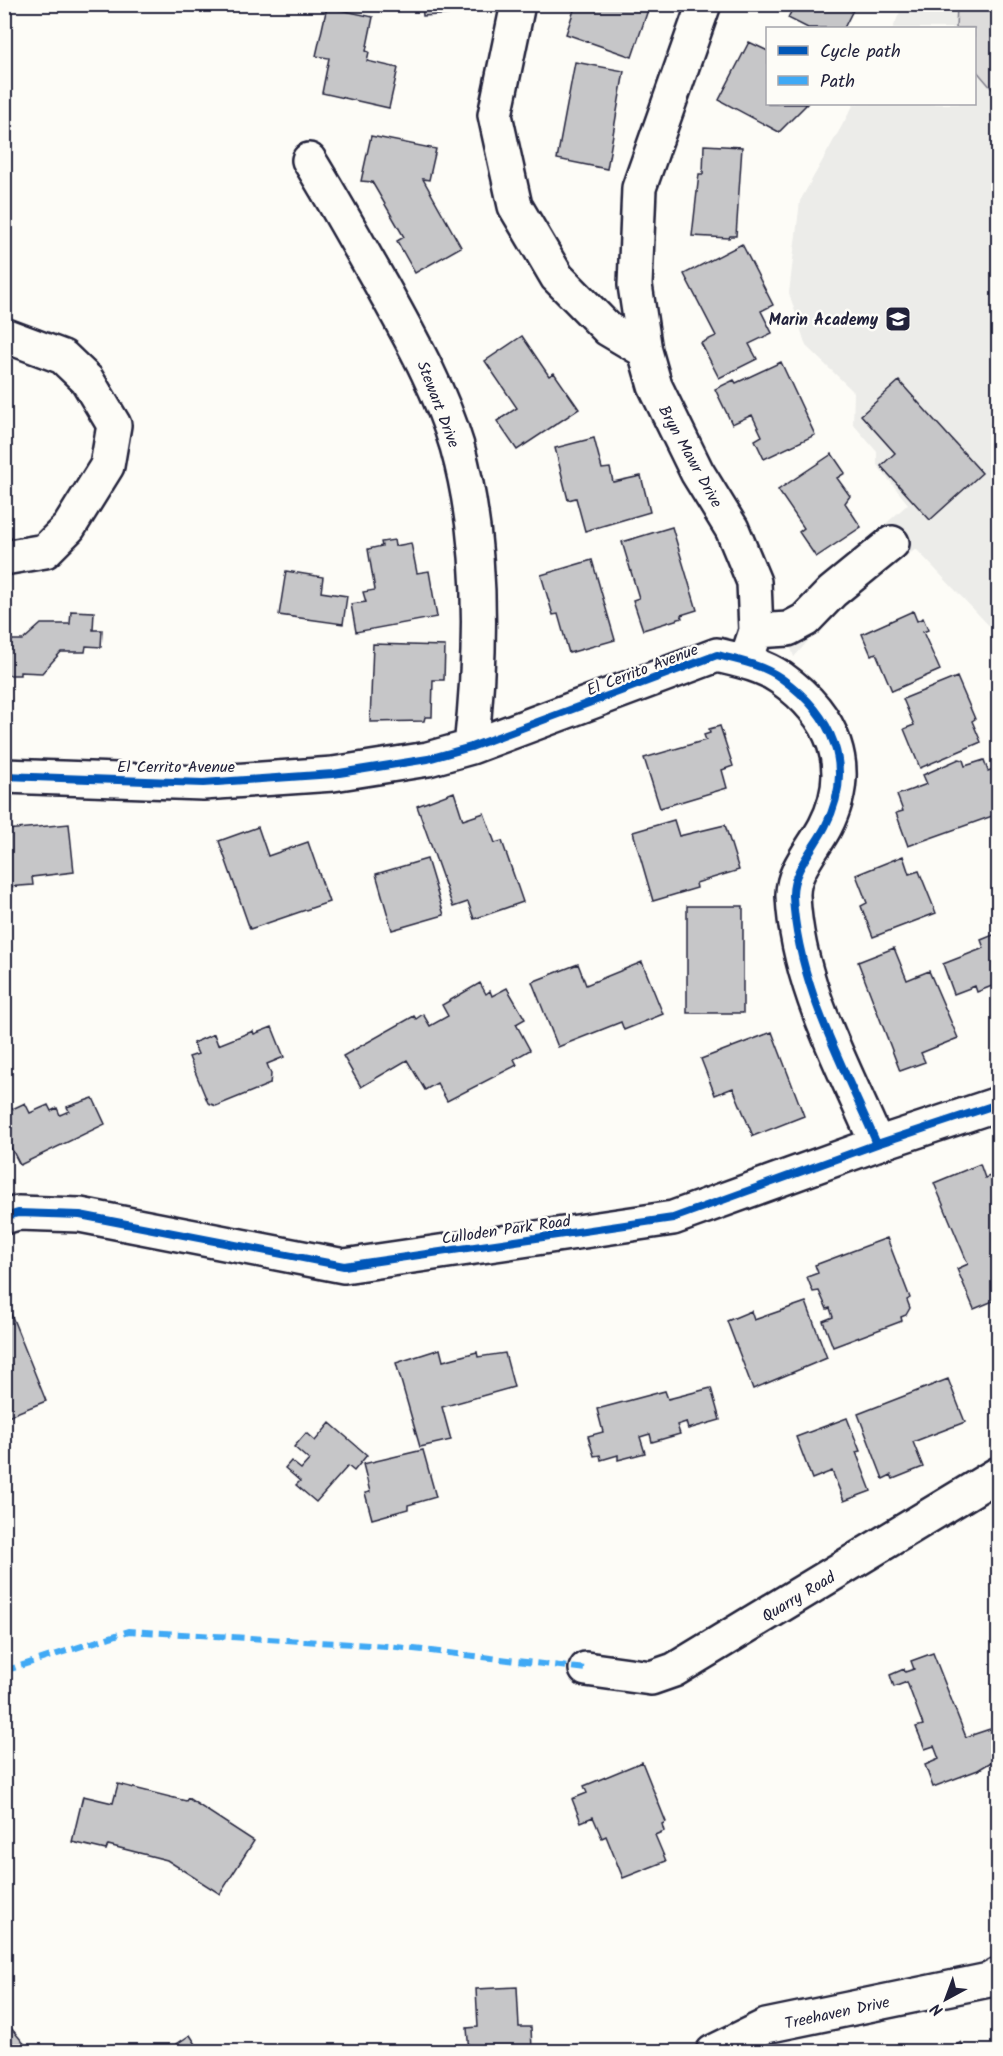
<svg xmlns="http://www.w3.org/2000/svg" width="1003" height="2056" font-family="Kalam,sans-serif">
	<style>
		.built { fill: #ecece9 }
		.green { fill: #dddcdb; stroke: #807f8b; stroke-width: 1.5 }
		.building { fill: #c6c6c8; stroke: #22223b; stroke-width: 1.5 }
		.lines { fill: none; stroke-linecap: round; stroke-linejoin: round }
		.minor-casing { stroke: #22223b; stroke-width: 38 }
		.minor { stroke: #fdfcf7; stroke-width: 33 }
		.quiet { stroke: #3fa9f5; stroke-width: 6; stroke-dasharray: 12 6; stroke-linecap: butt }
		.cycleway-casing { stroke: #fdfcf7; stroke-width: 11 }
		.cycleway { stroke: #0057b8; stroke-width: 8 }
		.labels { text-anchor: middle; stroke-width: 5; stroke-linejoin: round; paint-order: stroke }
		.poi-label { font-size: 16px; font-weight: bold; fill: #22223b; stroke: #fdfcf7; text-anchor: end }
		.street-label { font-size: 16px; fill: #22223b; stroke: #fdfcf7 }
	</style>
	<rect width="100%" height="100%" fill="#fdfcf7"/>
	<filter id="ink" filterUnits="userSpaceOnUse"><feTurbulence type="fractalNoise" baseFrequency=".0167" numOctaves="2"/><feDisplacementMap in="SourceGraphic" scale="12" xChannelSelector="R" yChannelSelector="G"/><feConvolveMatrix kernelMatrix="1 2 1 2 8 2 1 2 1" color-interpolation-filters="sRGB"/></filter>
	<g filter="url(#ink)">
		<path class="built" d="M 903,5 L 998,5 L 998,635 L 916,549 L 844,600 L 794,657 L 781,617 L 809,596 L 820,582 L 908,504 L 877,465 L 877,452 L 853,424 L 854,392 L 806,346 L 789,293 L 800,201 L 854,104 L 974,104 L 974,28 L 893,28 Z"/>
		<path class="green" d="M 957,5 L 998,5 L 998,96 L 975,69 L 974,28 L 956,28 Z"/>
		<path class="building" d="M 422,4 L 468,4 L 469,13 L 423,16 Z
			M 576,4 L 650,4 L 632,57 L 566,34 Z
			M 795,4 L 856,4 L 844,28 L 808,28 L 788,18 Z
			M 327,7 L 373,17 L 366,51 L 369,52 L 367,61 L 398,68 L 389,108 L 322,93 L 329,58 L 316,56 Z
			M 749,42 L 768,51 L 768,104 L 807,104 L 779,132 L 719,100 Z
			M 575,62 L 624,71 L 607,169 L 557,159 Z
			M 371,136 L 436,149 L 429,180 L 423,179 L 461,247 L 415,273 L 397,241 L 404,237 L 372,182 L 361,181 Z
			M 704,145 L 742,147 L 736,236 L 730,236 L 729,238 L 692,236 L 699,174 L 703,174 Z
			M 742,244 L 773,305 L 761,311 L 772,333 L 749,344 L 757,359 L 719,378 L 701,343 L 716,336 L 684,274 Z
			M 522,336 L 549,376 L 554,373 L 579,409 L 517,450 L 497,421 L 517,408 L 485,361 Z
			M 781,362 L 815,435 L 764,459 L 755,440 L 762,436 L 752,415 L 732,424 L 715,389 L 734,380 L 736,383 Z
			M 899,381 L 982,473 L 930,520 L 881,466 L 895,453 L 861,415 Z
			M 594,438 L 602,469 L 610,468 L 613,482 L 641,476 L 650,512 L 585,531 L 576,498 L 568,500 L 555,448 Z
			M 832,454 L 845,473 L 837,478 L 850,496 L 845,503 L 861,527 L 816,557 L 799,532 L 804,528 L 778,490 Z
			M 672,527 L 697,610 L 681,615 L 682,618 L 643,630 L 633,600 L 639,598 L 622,542 Z
			M 394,540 L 395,546 L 411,543 L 417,573 L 429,571 L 437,617 L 356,632 L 351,604 L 366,602 L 363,592 L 375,590 L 368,549 L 382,546 L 381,542 Z
			M 592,560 L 615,640 L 569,653 L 558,614 L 553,615 L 541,575 Z
			M 286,571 L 323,577 L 321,592 L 347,596 L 343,624 L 279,615 Z
			M 71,611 L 94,612 L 93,630 L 102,630 L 101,647 L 86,646 L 85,652 L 61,652 L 42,673 L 20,672 L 20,675 L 4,675 L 4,640 L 23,640 L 41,624 L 70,624 Z
			M 913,611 L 917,621 L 923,618 L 928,630 L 923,632 L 940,670 L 892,691 L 876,653 L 871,655 L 862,634 Z
			M 373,644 L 445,646 L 444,680 L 433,680 L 432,717 L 425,717 L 424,721 L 370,722 Z
			M 957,677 L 975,719 L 972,721 L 981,742 L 920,768 L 904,729 L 914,725 L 903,699 Z
			M 720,726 L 733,766 L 722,770 L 727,788 L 660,808 L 644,758 L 706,740 L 704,735 L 710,733 L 709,729 Z
			M 959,759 L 963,760 L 965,766 L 984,760 L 988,771 L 998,767 L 998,814 L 908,846 L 896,813 L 903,811 L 897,795 L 927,784 L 923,775 Z
			M 454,792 L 463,820 L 484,813 L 495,843 L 502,841 L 523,902 L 474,919 L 468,902 L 453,907 L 417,806 Z
			M 674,820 L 679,836 L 725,825 L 739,870 L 696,883 L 697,888 L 653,901 L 633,832 Z
			M 69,824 L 74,872 L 32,877 L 33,885 L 6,887 L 4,826 L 6,830 Z
			M 258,827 L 268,856 L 308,842 L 329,902 L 250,929 L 219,841 Z
			M 903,856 L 909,874 L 919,871 L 936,913 L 873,937 L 861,906 L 867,903 L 856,875 Z
			M 427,859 L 444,915 L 392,930 L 376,874 Z
			M 687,906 L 743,906 L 743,1013 L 687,1013 Z
			M 998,933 L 998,996 L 992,986 L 977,992 L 975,986 L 954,994 L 943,964 L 984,948 L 981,940 Z
			M 894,948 L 907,980 L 929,971 L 958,1038 L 921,1053 L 925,1062 L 900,1071 L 858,962 Z
			M 642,962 L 663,1014 L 624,1030 L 621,1022 L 558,1047 L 532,982 L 578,964 L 586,985 Z
			M 480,983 L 486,994 L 490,991 L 492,996 L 507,988 L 525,1019 L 516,1024 L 530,1050 L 514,1059 L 517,1065 L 447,1101 L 437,1083 L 425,1090 L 407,1060 L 361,1087 L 343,1056 L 414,1016 L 416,1019 L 423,1014 L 430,1026 L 448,1016 L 442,1005 Z
			M 272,1027 L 284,1057 L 267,1064 L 271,1074 L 270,1084 L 216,1106 L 208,1103 L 189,1057 L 198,1054 L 193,1043 L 214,1034 L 218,1045 L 253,1031 L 254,1034 Z
			M 772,1032 L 804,1116 L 753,1136 L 733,1088 L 715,1095 L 701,1059 Z
			M 93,1098 L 105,1124 L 20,1165 L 4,1134 L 4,1113 L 25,1103 L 30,1113 L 48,1105 L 51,1111 L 57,1108 L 60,1115 L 69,1111 L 67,1107 Z
			M 980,1164 L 985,1178 L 998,1173 L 998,1299 L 974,1309 L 957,1269 L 968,1264 L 934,1183 Z
			M 887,1238 L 910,1298 L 907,1300 L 910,1308 L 906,1315 L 901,1317 L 902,1321 L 833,1347 L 823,1321 L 833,1317 L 830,1308 L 827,1309 L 819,1291 L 813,1292 L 807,1277 L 818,1273 L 815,1265 Z
			M 806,1302 L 827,1358 L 753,1389 L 727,1321 L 751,1311 L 754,1320 Z
			M 9,1309 L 46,1401 L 4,1418 L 4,1311 Z
			M 440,1349 L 443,1361 L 477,1352 L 478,1357 L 505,1353 L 514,1387 L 442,1407 L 451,1440 L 420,1447 L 396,1363 Z
			M 948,1379 L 965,1422 L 913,1442 L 923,1467 L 893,1479 L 891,1475 L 883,1479 L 858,1414 Z
			M 711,1388 L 720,1420 L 688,1429 L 686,1422 L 677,1425 L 680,1434 L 652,1442 L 650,1434 L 640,1437 L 645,1453 L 618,1460 L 618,1455 L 601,1460 L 600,1455 L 594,1456 L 588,1436 L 603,1432 L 597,1409 L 665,1391 L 668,1399 Z
			M 847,1418 L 860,1451 L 856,1452 L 871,1491 L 844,1501 L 832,1471 L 812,1479 L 796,1437 Z
			M 330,1423 L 367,1455 L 354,1471 L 348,1466 L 316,1502 L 296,1485 L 300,1481 L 285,1468 L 291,1461 L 301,1469 L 309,1460 L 294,1447 L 306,1433 L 315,1441 Z
			M 423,1450 L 436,1497 L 408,1505 L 408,1509 L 372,1519 L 365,1493 L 370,1492 L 363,1464 Z
			M 933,1653 L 966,1737 L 993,1728 L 998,1741 L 998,1758 L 978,1770 L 933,1787 L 925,1765 L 939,1759 L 934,1746 L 925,1749 L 916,1727 L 923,1725 L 907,1682 L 894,1687 L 890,1675 L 904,1669 L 905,1672 L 914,1669 L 911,1661 Z
			M 642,1762 L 666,1822 L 662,1824 L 664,1831 L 655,1835 L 666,1861 L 623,1878 L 606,1836 L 602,1838 L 593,1817 L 581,1822 L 572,1799 L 587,1793 L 584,1786 Z
			M 118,1784 L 186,1801 L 188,1798 L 254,1841 L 220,1894 L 167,1860 L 108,1845 L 106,1850 L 72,1842 L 83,1796 L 113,1803 Z
			M 517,1987 L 519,2027 L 531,2027 L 532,2050 L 469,2052 L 467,2028 L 478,2027 L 476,1989 Z
			M 11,2028 L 31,2052 L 4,2052 L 4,2033 Z
			M 190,2035 L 201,2052 L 165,2052 Z
			M 961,2042 L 966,2052 L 946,2052 Z"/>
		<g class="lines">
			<g class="minor-casing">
				<path id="minor" d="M 518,4 L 495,115 L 515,206 L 557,277 L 608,329 L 645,351
					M 704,4 L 639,188 L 635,285 L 645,351 L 655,386 L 697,472 L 732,529 L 754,582 L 756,631 L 746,661
					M 309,160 C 335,202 358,244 382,286 C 410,337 440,389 457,446 C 484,542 482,649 471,747
					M 4,335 L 63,357 L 87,380 L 114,425 L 107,466 L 69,527 L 45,551 L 4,558
					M 756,631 L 788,629 L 805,620 L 832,592 L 892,543
					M 4,776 L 203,783 L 333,774 L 428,759 L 471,747 L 717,655 C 738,660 763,665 781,678 C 833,715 856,767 825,827 C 814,848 792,871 793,896 C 797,984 843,1065 877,1144
					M 4,1217 L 18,1213 L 80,1215 L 344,1266 L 673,1218 L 877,1144 L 998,1104
					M 586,1669 L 651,1678 L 674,1670 L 998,1474
					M 713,2052 L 766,2026 L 989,1980 L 998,1975"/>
			</g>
			<use href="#minor" class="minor"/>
			<path class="quiet" d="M 4,1671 L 129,1631 L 388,1646 L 586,1669"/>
			<g class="cycleway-casing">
				<path id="cycleway" d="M 4,776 L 203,783 L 333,774 L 428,759 L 471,747 L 717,655 C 738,660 763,665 781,678 C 833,715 856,767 825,827 C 814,848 792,871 793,896 C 797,984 843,1065 877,1144
					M 4,1217 L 18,1213 L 80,1215 L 344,1266 L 673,1218 L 877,1144 L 998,1104"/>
			</g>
			<use href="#cycleway" class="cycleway"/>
		</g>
	</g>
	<defs>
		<g id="school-square" transform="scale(1.35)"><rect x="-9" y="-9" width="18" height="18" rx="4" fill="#22223b" stroke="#fdfcf7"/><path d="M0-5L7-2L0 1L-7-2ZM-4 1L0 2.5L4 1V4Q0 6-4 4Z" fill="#fff"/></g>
	</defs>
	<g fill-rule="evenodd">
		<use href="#school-square" x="898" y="319"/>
	</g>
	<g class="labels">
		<g class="poi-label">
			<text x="878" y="325">Marin Academy</text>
		</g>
		<g class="street-label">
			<text transform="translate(439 404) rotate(69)" y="6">Stewart Drive</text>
			<text transform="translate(691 456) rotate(61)" y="6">Bryn Mawr Drive</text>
			<text transform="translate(642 669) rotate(-21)" y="6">El Cerrito Avenue</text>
			<text x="176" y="772">El Cerrito Avenue</text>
			<text transform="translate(506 1229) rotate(-8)" y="6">Culloden Park Road</text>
			<text transform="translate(798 1596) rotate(-31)" y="6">Quarry Road</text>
			<text transform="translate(837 2012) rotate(-12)" y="6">Treehaven Drive</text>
		</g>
	</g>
	<rect width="1003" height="2056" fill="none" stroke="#fdfcf7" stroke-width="24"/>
	<rect x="12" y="12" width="979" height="2032" fill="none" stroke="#22223b" stroke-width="2" filter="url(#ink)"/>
	<rect x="766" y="27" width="210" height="78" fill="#fdfcf7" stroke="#a5a5ac" stroke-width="1.5"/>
	<rect x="778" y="46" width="30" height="9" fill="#0057b8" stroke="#a5a5ac" stroke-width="1.5"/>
	<text x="820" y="57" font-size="18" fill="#22223b">Cycle path</text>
	<rect x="778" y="76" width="30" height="9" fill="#3fa9f5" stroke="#a5a5ac" stroke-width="1.5"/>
	<text x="820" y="87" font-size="18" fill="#22223b">Path</text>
	<g transform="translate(946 1999) rotate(221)" stroke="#fdfcf7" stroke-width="4.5" paint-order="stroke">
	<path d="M0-4.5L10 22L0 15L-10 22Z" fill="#22223b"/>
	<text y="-9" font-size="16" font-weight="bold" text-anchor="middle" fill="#22223b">N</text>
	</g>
</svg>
